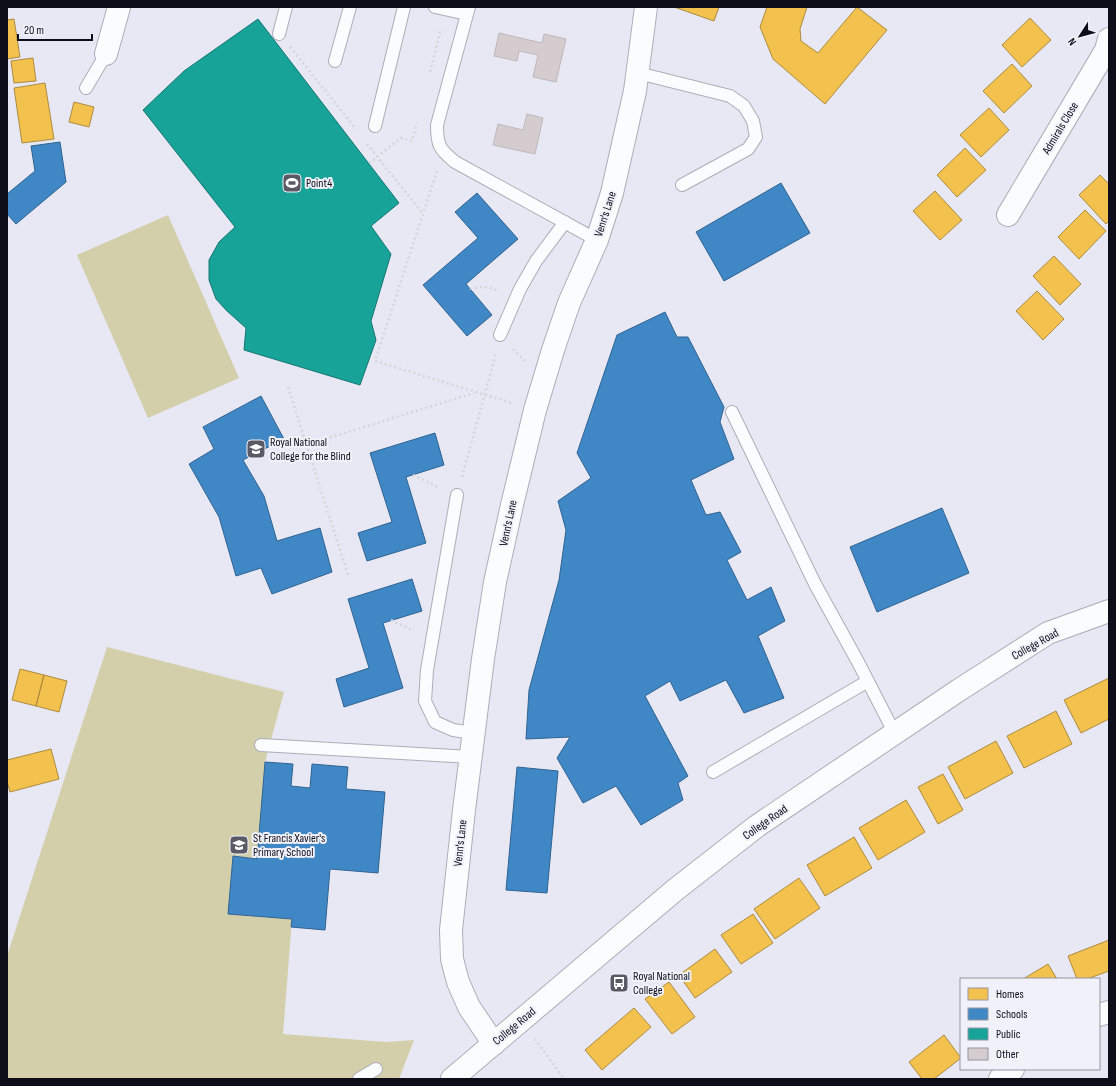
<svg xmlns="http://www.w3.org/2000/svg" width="1116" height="1086" font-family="'Sofia Sans Condensed',sans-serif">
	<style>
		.green { fill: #d4cfab }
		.homes { fill: #f2c14e; stroke: #ad8b3e }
		.schools { fill: #3f88c5; stroke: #306392 }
		.public { fill: #17a398; stroke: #147672 }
		.building { fill: #d4cccf; stroke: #bfb8ba }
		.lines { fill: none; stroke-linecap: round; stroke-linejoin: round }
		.service-casing { stroke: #acadb9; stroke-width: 14 }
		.minor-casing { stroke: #acadb9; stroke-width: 24 }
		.tertiary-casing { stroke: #acadb9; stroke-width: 24 }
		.path { stroke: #d5d5d9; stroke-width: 2.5; stroke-dasharray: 2 3; stroke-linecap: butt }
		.service { stroke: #fbfcfd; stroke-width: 12 }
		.minor { stroke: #fbfcfd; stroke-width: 22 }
		.tertiary { stroke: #fbfcfd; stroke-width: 22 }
		.labels { text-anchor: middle; stroke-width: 4; stroke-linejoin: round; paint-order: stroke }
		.street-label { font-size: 12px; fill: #0d0e1a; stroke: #f0f1f9 }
		.poi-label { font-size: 12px; fill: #0d0e1a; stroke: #f0f1f9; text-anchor: start }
	</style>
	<rect width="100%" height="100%" fill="#e7e8f4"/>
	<path class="green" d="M 168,215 L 239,378 L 148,418 L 77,255 Z
		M 107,647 L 284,692 L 265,762 L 257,859 L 233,856 L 228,914 L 292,919 L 283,1034 L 386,1042 L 414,1040 L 399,1079 L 8,1079 L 7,1077 L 7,956 Z"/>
	<path class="homes" d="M 674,7 L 719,7 L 714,21 Z
		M 767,7 L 807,7 L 800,29 L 801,41 L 818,53 L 857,7 L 887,30 L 825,104 L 773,59 L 760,27 Z
		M 1030,18 L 1051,40 L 1022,67 L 1002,45 Z
		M 14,19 L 20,57 L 7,59 L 7,20 Z
		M 33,58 L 36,81 L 14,83 L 11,61 Z
		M 1012,64 L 1032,86 L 1004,113 L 983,91 Z
		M 45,83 L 54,139 L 22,143 L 14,88 Z
		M 74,102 L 94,107 L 89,127 L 69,122 Z
		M 989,108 L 1009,130 L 981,157 L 960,135 Z
		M 965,148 L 986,170 L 957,197 L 937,175 Z
		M 1100,175 L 1109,184 L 1109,221 L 1106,224 L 1079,195 Z
		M 935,191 L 962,220 L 940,240 L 913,211 Z
		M 1085,210 L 1106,231 L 1079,259 L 1058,237 Z
		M 1054,256 L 1081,284 L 1060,305 L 1033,276 Z
		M 1037,291 L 1064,319 L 1043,340 L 1016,311 Z
		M 20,669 L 44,675 L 36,706 L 12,700 Z
		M 44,675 L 67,681 L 59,712 L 36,706 Z
		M 1109,678 L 1109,719 L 1081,733 L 1064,700 Z
		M 1056,711 L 1072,744 L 1024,768 L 1007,736 Z
		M 996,741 L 1013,773 L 965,799 L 948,767 Z
		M 51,749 L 59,779 L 10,792 L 7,781 L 7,760 Z
		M 943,774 L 963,810 L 938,824 L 918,787 Z
		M 906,800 L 925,832 L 878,860 L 859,828 Z
		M 854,837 L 872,868 L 825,896 L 807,865 Z
		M 799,878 L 820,908 L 775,939 L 754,909 Z
		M 753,914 L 773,943 L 741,964 L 721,935 Z
		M 1109,940 L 1109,971 L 1087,979 L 1077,979 L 1068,956 Z
		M 715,949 L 732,972 L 695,998 L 679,975 Z
		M 1048,964 L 1057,979 L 1023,979 Z
		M 669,982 L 695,1017 L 672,1034 L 645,999 Z
		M 634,1008 L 651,1027 L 602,1070 L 585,1050 Z
		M 944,1035 L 961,1058 L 934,1079 L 922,1079 L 909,1062 Z"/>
	<path class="schools" d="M 60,142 L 66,182 L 16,224 L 7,214 L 7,194 L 35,171 L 31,146 Z
		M 781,183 L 810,233 L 724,281 L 696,232 Z
		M 477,193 L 518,239 L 466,284 L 492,315 L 467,336 L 423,285 L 478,238 L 455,212 Z
		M 665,312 L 677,337 L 688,337 L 724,407 L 720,422 L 734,459 L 691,480 L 706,515 L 720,512 L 741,552 L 727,560 L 747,600 L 771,587 L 785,621 L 758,636 L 784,698 L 744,713 L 726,680 L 680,701 L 670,681 L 645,696 L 688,776 L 678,783 L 683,800 L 641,825 L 616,786 L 583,803 L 557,758 L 570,737 L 526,739 L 529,690 L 559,580 L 566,530 L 558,501 L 591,478 L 577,453 L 617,335 Z
		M 261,396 L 284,439 L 243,460 L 264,496 L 277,541 L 320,528 L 332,572 L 272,594 L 261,568 L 236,576 L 219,517 L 189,464 L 214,449 L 203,427 Z
		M 435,433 L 444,465 L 406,477 L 426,543 L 367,561 L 358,533 L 392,522 L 370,453 Z
		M 942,508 L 969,573 L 877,612 L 850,547 Z
		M 412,579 L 422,611 L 383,623 L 403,688 L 344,707 L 336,679 L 369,668 L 348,599 Z
		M 265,762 L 293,764 L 291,786 L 310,788 L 312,764 L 348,767 L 346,789 L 385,792 L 378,873 L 330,869 L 325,930 L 291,927 L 292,919 L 228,914 L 233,856 L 257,859 Z
		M 517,767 L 558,771 L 547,893 L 506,890 Z"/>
	<path class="public" d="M 258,19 L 399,203 L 371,226 L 391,254 L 371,321 L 376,340 L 360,385 L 244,350 L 246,328 L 227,311 L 216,299 L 209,280 L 209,260 L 219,242 L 235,227 L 143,110 L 184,71 Z"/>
	<path class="building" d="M 499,33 L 542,43 L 544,34 L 566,39 L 556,82 L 533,77 L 538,55 L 519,51 L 517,61 L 494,56 Z
		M 527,114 L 543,118 L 535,154 L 493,145 L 498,124 L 523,130 Z"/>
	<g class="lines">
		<g class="service-casing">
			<path id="service" d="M 435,7 L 467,14
				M 469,7 L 437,125 C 437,145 439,149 455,162 L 597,240
				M 279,34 L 286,7
				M 335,61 L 350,7
				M 638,73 L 730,96 L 744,106 L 753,121 L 756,137 L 748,149 L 682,185
				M 86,88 L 106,54
				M 375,126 L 404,7
				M 500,335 L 520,289 L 536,261 L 565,222
				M 732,412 L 815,584 L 858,662 L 895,734
				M 457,495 L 427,670 L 425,701 L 435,722 L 453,730 L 473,733
				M 261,745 L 471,757
				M 713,772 L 868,681
				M 359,1079 L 376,1069"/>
		</g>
		<g class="minor-casing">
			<path id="minor" d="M 106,54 L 119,7
				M 1008,215 L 1106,50 L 1109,39
				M 1099,1015 L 1109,1012
				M 1000,1079 L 1013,1069"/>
		</g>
		<g class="tertiary-casing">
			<path id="tertiary" d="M 494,1044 L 469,1007 L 458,982 L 452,959 L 451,930 L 464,810 L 483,659 L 495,582 L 512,505 L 535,410 L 553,350 L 569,303 L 597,240 L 612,193 L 635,91 L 646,7
				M 452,1079 L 675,890 L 757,826 L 959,690 L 1048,633 L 1109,611"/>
		</g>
		<path class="path" d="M 290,47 L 356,129
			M 430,72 L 440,32 L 442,33
			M 367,144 L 423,214
			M 369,163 L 401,138 L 412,141 L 417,123
			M 437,171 L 375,361 L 512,403
			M 470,289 C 480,286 489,286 498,291
			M 513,349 L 525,361
			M 288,387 L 349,578
			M 306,445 L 474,393
			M 413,475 L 440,488
			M 462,477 L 496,353
			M 391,620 L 414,631
			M 535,1039 L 564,1079"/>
		<use href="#service" class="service"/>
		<use href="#minor" class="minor"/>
		<use href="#tertiary" class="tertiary"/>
	</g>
	<defs>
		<g id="stadium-square" transform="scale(1)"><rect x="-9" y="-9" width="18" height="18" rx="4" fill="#595a66" stroke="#f0f1f9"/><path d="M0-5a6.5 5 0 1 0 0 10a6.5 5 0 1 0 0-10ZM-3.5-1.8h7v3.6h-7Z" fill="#fff"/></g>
		<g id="university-square" transform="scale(1)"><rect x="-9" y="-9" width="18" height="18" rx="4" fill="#595a66" stroke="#f0f1f9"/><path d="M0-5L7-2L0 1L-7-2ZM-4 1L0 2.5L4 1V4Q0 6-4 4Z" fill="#fff"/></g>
		<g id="school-square" transform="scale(1)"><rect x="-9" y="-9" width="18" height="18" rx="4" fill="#595a66" stroke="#f0f1f9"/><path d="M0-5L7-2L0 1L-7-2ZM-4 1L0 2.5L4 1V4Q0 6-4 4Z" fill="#fff"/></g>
		<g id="bus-square" transform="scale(1)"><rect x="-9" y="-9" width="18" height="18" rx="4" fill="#595a66" stroke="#f0f1f9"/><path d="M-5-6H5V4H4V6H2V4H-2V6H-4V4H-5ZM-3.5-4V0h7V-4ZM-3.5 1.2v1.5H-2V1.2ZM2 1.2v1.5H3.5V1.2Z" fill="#fff"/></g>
	</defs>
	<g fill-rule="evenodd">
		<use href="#stadium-square" x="292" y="183"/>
		<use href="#university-square" x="256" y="449"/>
		<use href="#school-square" x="239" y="845"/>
		<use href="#bus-square" x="619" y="983"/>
	</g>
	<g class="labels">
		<g class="street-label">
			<text transform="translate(1060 128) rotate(-59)" y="4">Admirals Close</text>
			<text transform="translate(605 214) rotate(-72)" y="4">Venn's Lane</text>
			<text transform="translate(508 523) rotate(-78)" y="4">Venn's Lane</text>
			<text transform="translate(1035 644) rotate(-29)" y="4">College Road</text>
			<text transform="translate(765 822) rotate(-35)" y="4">College Road</text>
			<text transform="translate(460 843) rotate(-84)" y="4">Venn's Lane</text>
			<text transform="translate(514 1026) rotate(-40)" y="4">College Road</text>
		</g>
		<g class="poi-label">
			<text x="306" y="187">Point4</text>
			<text x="270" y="446">Royal National<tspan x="270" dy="14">College for the Blind</tspan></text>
			<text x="253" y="842">St Francis Xavier's<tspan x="253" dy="14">Primary School</tspan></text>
			<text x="633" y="980">Royal National<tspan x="633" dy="14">College</tspan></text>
		</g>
	</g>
	<rect width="1116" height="1086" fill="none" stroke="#0d0e1a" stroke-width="16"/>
	<rect x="960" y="978" width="140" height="92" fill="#f0f1f9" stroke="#9596a0"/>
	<rect x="968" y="988" width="20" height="12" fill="#f2c14e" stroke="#9596a0"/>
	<text x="996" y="998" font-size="12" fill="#0d0e1a">Homes</text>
	<rect x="968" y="1008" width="20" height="12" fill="#3f88c5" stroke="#9596a0"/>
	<text x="996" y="1018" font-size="12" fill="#0d0e1a">Schools</text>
	<rect x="968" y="1028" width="20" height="12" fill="#17a398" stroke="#9596a0"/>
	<text x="996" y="1038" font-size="12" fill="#0d0e1a">Public</text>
	<rect x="968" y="1048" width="20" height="12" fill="#d4cccf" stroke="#9596a0"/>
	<text x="996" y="1058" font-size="12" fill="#0d0e1a">Other</text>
	<g transform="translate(1080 36) rotate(234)" stroke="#f0f1f9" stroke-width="3" paint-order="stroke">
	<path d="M0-3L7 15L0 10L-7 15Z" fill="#0d0e1a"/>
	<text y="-6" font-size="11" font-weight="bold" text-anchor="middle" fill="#0d0e1a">N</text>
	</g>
	<path d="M18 34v6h74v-6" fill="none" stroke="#0d0e1a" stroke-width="2"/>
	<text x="24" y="34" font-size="12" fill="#0d0e1a" stroke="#f0f1f9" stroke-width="3" paint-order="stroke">20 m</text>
</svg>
